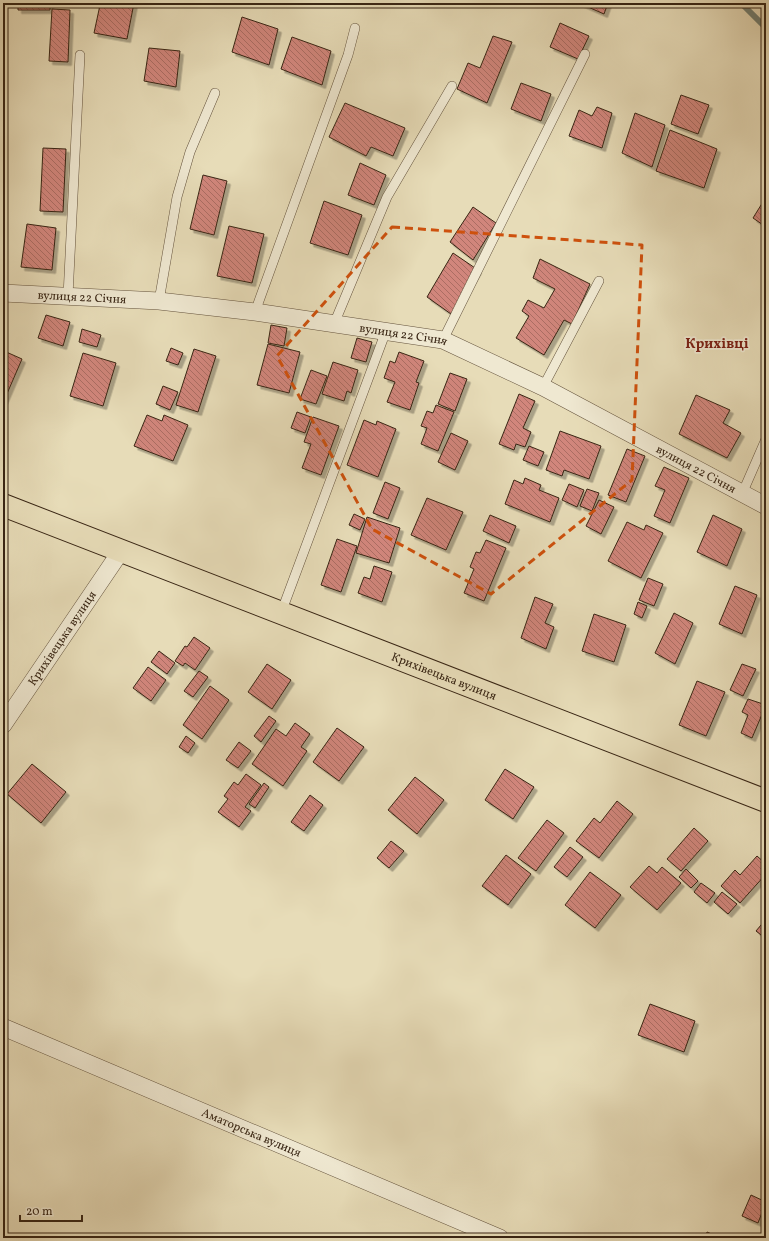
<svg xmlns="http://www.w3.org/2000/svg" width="769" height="1241" font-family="Vollkorn,serif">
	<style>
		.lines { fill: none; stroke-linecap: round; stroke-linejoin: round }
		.stream { stroke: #717f73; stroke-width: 6 }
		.building { fill: url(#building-back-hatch); stroke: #382514; filter: url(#shadow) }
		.lane-casing { stroke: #64533d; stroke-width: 10 }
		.street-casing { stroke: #64533d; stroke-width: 18 }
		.primary-casing { stroke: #382514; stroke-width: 24 }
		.lane { stroke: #efe8d1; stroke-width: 9 }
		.street { stroke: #efe8d1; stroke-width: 17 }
		.primary { stroke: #e7dcb8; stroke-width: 22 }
		.marked { fill: none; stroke: #ce510d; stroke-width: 3; stroke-dasharray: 8 5; stroke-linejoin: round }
		.labels { text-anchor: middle; stroke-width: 3.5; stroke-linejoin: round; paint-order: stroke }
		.street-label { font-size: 12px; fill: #382514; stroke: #efe8d1 }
		.quarter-label { font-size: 14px; font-weight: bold; fill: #7a1f14; stroke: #efe8d1 }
	</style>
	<defs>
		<pattern id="building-back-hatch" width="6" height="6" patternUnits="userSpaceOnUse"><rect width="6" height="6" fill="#d1867b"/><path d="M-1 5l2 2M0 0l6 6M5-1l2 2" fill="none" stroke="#ab6d64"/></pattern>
		<filter id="shadow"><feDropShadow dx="3.5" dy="3.5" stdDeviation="0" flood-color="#0004"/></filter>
	</defs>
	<rect width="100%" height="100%" fill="#e7dcb8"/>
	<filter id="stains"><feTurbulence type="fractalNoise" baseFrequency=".005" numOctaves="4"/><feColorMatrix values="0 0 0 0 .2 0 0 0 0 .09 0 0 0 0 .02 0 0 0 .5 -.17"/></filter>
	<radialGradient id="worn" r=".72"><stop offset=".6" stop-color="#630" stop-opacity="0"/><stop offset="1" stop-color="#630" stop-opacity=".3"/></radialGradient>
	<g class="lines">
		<path class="stream" d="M 741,3 L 766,28"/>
	</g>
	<path class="building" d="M 18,3 L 50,3 L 50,10 L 18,10 Z
		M 91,3 L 134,3 L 127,39 L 94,33 L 100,5 Z
		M 579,3 L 608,3 L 604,14 Z
		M 52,9 L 70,10 L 68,62 L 49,61 Z
		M 242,17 L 278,29 L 269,65 L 232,52 Z
		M 560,23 L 589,36 L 578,59 L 550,47 Z
		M 493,36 L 512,42 L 487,103 L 457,89 L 468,63 L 480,68 Z
		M 292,37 L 331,51 L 322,85 L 281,69 Z
		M 149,48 L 180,51 L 176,87 L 144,81 Z
		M 521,83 L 551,94 L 541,121 L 511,109 Z
		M 681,95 L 709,105 L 698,134 L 671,124 Z
		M 345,103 L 405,128 L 393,156 L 371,147 L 366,156 L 329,137 Z
		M 597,107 L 612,113 L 602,148 L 569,136 L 579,110 L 592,116 Z
		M 635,113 L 665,125 L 652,167 L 622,153 Z
		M 670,130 L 717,149 L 704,188 L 656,171 Z
		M 43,148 L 66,149 L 63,212 L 40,211 Z
		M 360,163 L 386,175 L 374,205 L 348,195 Z
		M 203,175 L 227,181 L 214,235 L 190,229 Z
		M 766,197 L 766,227 L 753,218 Z
		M 324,201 L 362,215 L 348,255 L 310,243 Z
		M 473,207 L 496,223 L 473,260 L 450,242 Z
		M 27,224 L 56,228 L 52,270 L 21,267 Z
		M 229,226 L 264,234 L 252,283 L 217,276 Z
		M 453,253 L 478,270 L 451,314 L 427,297 Z
		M 540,259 L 590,284 L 572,324 L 564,320 L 544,355 L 516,338 L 529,316 L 522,311 L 528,300 L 544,308 L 555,289 L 533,278 Z
		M 46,315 L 70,322 L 63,346 L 38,338 Z
		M 271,325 L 287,328 L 284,346 L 268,343 Z
		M 82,329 L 101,335 L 97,347 L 79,342 Z
		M 357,338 L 372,342 L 366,362 L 351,358 Z
		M 268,344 L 300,352 L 289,393 L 257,385 Z
		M 171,348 L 183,353 L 178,365 L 166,361 Z
		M 194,349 L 216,356 L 198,412 L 176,405 Z
		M 4,351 L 22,359 L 3,403 L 3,352 Z
		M 399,352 L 424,361 L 416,382 L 419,383 L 410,410 L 387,402 L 395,382 L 384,378 L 390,361 L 395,363 Z
		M 83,353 L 116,363 L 103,406 L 70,396 Z
		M 333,362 L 358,370 L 351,393 L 347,391 L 344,401 L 322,394 Z
		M 311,370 L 327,376 L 316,404 L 300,399 Z
		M 450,373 L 467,379 L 455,411 L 438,404 Z
		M 163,386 L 178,392 L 170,410 L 156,404 Z
		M 519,394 L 535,401 L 523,428 L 531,432 L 525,447 L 516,444 L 514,450 L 499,444 Z
		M 696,395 L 730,410 L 723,423 L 741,433 L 727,458 L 679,434 Z
		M 436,405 L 454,412 L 438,451 L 421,444 L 427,428 L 421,426 L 427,411 L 433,413 Z
		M 297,412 L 311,417 L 305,433 L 291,428 Z
		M 147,415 L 162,421 L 164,415 L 188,425 L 173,461 L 134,446 Z
		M 313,417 L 339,426 L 321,475 L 302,468 L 311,444 L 304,442 Z
		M 364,420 L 376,425 L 377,421 L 396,429 L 378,477 L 347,465 Z
		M 560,431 L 601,446 L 589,479 L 564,470 L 562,476 L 546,470 Z
		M 451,433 L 468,441 L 455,470 L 438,462 Z
		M 529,446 L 544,452 L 538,466 L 523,460 Z
		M 627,449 L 645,456 L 626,502 L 608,495 Z
		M 664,467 L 689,478 L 670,523 L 654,516 L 665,490 L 655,486 Z
		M 525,478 L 541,485 L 539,490 L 559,498 L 550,522 L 505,504 L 514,480 L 523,484 Z
		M 385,482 L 400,488 L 388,519 L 373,513 Z
		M 569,484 L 584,490 L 577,507 L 562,500 Z
		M 587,489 L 599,493 L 592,511 L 580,506 Z
		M 427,498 L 463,512 L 446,550 L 411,535 Z
		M 599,500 L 614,507 L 601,534 L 586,526 Z
		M 354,514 L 365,519 L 360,530 L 349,525 Z
		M 490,515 L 516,526 L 509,543 L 483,531 Z
		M 713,515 L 742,529 L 727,566 L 697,552 Z
		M 367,517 L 400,528 L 389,563 L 356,553 Z
		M 627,522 L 644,530 L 646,525 L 663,533 L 641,578 L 608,561 Z
		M 337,539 L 357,546 L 341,592 L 321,585 Z
		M 486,540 L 506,548 L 484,601 L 464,593 L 474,569 L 470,567 L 476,552 L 480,553 Z
		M 374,566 L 392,572 L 382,602 L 358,593 L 364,577 L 370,579 Z
		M 648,578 L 663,584 L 654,606 L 639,600 Z
		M 735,586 L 757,595 L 742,634 L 719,624 Z
		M 535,597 L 553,604 L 545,623 L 554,627 L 546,649 L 521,638 Z
		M 638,602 L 647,606 L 642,618 L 634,614 Z
		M 674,613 L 693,623 L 675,664 L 655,653 Z
		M 594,614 L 626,625 L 614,662 L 582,651 Z
		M 194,637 L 210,648 L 195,670 L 185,663 L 183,666 L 175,661 L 185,646 L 187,647 Z
		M 159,651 L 175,663 L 167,674 L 151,662 Z
		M 267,664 L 291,680 L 272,709 L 248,692 Z
		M 742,664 L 756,669 L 743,696 L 730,690 Z
		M 148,667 L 166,680 L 151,701 L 133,688 Z
		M 199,671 L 208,677 L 193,697 L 184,691 Z
		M 697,681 L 725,692 L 706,736 L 679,725 Z
		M 210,686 L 229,700 L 202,739 L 183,725 Z
		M 748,699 L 766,705 L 752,738 L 741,733 L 748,715 L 742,712 Z
		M 269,716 L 276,721 L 261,742 L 254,736 Z
		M 295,723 L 310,734 L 301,747 L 307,751 L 283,786 L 252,764 L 276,729 L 286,736 Z
		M 337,728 L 364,747 L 339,781 L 313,762 Z
		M 186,736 L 195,743 L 188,753 L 179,747 Z
		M 239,742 L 251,751 L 238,768 L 226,760 Z
		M 32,764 L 66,792 L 41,823 L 7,794 Z
		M 505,769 L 534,787 L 513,819 L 485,800 Z
		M 246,774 L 261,785 L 245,807 L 251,811 L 239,827 L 218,812 L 228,799 L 224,796 L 234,782 L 238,785 Z
		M 415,777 L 444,800 L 417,834 L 388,810 Z
		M 264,783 L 269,787 L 255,808 L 249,804 Z
		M 310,795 L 323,805 L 304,831 L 291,822 Z
		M 617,801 L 633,814 L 599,858 L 576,841 L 594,818 L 600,823 Z
		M 547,820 L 564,833 L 536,871 L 518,858 Z
		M 694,828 L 708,841 L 681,871 L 667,859 Z
		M 391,841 L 404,851 L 389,868 L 377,858 Z
		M 570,847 L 583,857 L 567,877 L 554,867 Z
		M 506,855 L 531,874 L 508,905 L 482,886 Z
		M 757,856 L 766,864 L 766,874 L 740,903 L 721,886 L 735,870 L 740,875 Z
		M 649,866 L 657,873 L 662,867 L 681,883 L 657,910 L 630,887 Z
		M 686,869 L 698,881 L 691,888 L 679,877 Z
		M 590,872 L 621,895 L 595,928 L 565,905 Z
		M 701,883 L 715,893 L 707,903 L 694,892 Z
		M 722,892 L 737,904 L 728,914 L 714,902 Z
		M 766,919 L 766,939 L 756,931 Z
		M 650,1004 L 695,1021 L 684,1052 L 638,1035 Z
		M 751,1195 L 766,1202 L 758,1223 L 742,1216 Z
		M 707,1232 L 721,1238 L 705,1238 Z"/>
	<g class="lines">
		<g class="lane-casing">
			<path id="lane" d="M 68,296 L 80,55
				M 159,301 L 177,197 L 190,152 L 215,93
				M 255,312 L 348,55 L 355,28
				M 334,324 L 387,197 L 452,86
				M 443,340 L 585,54
				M 543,387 L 599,281
				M 742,494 L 766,439
				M 281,613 L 386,331"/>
		</g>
		<g class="street-casing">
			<g id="street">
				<path id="s1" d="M 3,293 L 159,301 L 255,312 L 443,340 L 543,387 L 766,506"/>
				<path id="s2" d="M 3,725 L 121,551"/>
				<path id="s3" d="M 3,1027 L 500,1238"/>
			</g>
		</g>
		<g class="primary-casing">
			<g id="primary">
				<path id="s4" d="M 3,505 L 766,801"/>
			</g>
		</g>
		<use href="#lane" class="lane"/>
		<use href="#street" class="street"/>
		<use href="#primary" class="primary"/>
	</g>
	<path class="marked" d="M 392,227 L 642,245 L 632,480 L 491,594 L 372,529 L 277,356 Z"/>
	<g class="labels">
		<g class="street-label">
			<text dy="4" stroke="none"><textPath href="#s1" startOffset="79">вулиця 22 Січня</textPath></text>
			<text dy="4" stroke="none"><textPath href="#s1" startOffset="403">вулиця 22 Січня</textPath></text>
			<text dy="4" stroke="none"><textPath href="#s1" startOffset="727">вулиця 22 Січня</textPath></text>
			<text dy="4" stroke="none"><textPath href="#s2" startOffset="105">Крихівецька вулиця</textPath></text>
			<text dy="4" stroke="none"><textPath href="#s4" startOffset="473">Крихівецька вулиця</textPath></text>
			<text dy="4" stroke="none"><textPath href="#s3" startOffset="270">Аматорська вулиця</textPath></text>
		</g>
		<g class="quarter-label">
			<text x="717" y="348">Крихівці</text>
		</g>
	</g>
	<rect width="769" height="1241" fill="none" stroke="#e7dcb8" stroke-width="16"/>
	<rect x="4" y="4" width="761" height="1233" fill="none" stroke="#382514" stroke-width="2"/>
	<rect x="8" y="8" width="753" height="1225" fill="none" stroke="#382514"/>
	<path d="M20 1215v6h62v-6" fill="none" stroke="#382514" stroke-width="2"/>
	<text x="26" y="1215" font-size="12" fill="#382514" stroke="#efe8d1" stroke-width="3" paint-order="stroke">20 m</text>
	<rect width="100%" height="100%" filter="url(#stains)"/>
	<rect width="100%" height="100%" fill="url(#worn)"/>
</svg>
